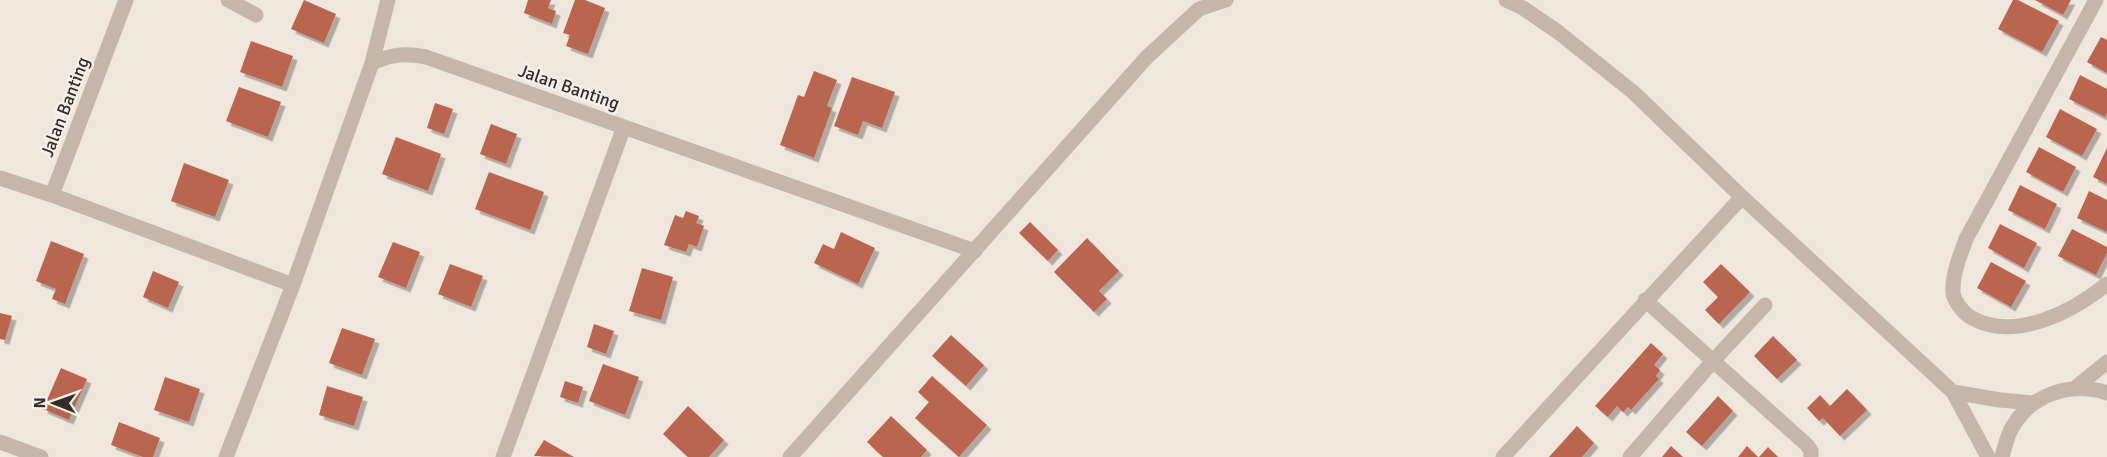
<svg xmlns="http://www.w3.org/2000/svg" width="2107" height="457" font-family="Signika,sans-serif">
	<style>
		.building { fill: #ba654f; filter: url(#shadow) }
		.lines { fill: none; stroke-linecap: round; stroke-linejoin: round }
		.street { stroke: #c6b5a9; stroke-width: 15 }
		.labels { text-anchor: middle; stroke-width: 5; stroke-linejoin: round; paint-order: stroke }
		.street-label { font-size: 18px; fill: #342c28; stroke: #f7f0e8 }
	</style>
	<defs>
		<filter id="shadow"><feDropShadow dx="4.5" dy="4.5" stdDeviation="0" flood-color="#0004"/></filter>
	</defs>
	<rect width="100%" height="100%" fill="#efe6dc"/>
	<path class="building" d="M 304,0 L 336,14 L 324,43 L 291,29 Z
		M 528,0 L 551,0 L 548,8 L 556,11 L 552,24 L 524,13 Z
		M 575,0 L 585,0 L 605,8 L 588,54 L 566,46 L 570,35 L 563,33 Z
		M 2013,0 L 2018,0 L 2059,21 L 2042,52 L 1998,29 Z
		M 2035,0 L 2071,0 L 2063,15 Z
		M 2101,37 L 2107,40 L 2107,73 L 2087,62 Z
		M 251,41 L 293,56 L 282,87 L 240,72 Z
		M 814,71 L 837,80 L 827,106 L 832,108 L 814,158 L 780,145 L 798,95 L 804,97 Z
		M 2080,75 L 2107,89 L 2107,113 L 2105,117 L 2069,99 Z
		M 852,77 L 895,92 L 882,128 L 863,121 L 858,135 L 834,126 Z
		M 239,87 L 281,102 L 268,137 L 226,121 Z
		M 435,103 L 453,109 L 444,134 L 427,128 Z
		M 2060,109 L 2097,129 L 2082,156 L 2046,137 Z
		M 491,124 L 517,134 L 506,164 L 480,154 Z
		M 396,137 L 441,154 L 428,191 L 382,174 Z
		M 2039,147 L 2076,167 L 2063,192 L 2026,172 Z
		M 2107,148 L 2107,184 L 2093,177 Z
		M 184,163 L 229,180 L 215,217 L 171,201 Z
		M 489,172 L 544,192 L 530,230 L 475,209 Z
		M 2020,185 L 2057,204 L 2045,229 L 2008,210 Z
		M 2089,191 L 2107,200 L 2107,232 L 2077,218 Z
		M 686,211 L 699,216 L 696,223 L 704,226 L 697,247 L 689,244 L 686,252 L 664,245 L 675,215 L 683,218 Z
		M 1030,222 L 1058,250 L 1048,261 L 1019,233 Z
		M 2000,224 L 2037,243 L 2024,268 L 1988,248 Z
		M 2072,229 L 2107,247 L 2107,253 L 2096,275 L 2058,256 Z
		M 841,232 L 875,248 L 858,284 L 814,263 L 823,244 L 834,249 Z
		M 1087,238 L 1119,271 L 1099,291 L 1107,299 L 1094,312 L 1054,272 Z
		M 51,241 L 84,254 L 65,304 L 52,299 L 56,289 L 36,281 Z
		M 393,242 L 420,252 L 406,288 L 378,277 Z
		M 1991,262 L 2026,281 L 2011,307 L 1977,288 Z
		M 450,264 L 483,276 L 471,307 L 438,294 Z
		M 1721,264 L 1750,292 L 1719,324 L 1705,310 L 1718,297 L 1703,282 Z
		M 642,268 L 673,277 L 661,320 L 629,311 Z
		M 153,271 L 179,282 L 168,308 L 143,297 Z
		M 0,313 L 12,316 L 5,340 L 0,339 Z
		M 594,324 L 614,331 L 606,354 L 587,347 Z
		M 342,328 L 375,339 L 362,375 L 329,363 Z
		M 951,335 L 984,365 L 966,386 L 932,356 Z
		M 1773,336 L 1797,360 L 1777,379 L 1754,356 Z
		M 1651,343 L 1663,354 L 1654,365 L 1660,370 L 1656,376 L 1659,379 L 1631,410 L 1628,407 L 1623,412 L 1617,406 L 1608,417 L 1595,406 Z
		M 603,364 L 639,377 L 625,415 L 589,401 Z
		M 61,368 L 87,379 L 69,420 L 43,409 Z
		M 932,376 L 987,425 L 959,457 L 915,418 L 929,402 L 918,392 Z
		M 165,377 L 200,389 L 189,422 L 154,410 Z
		M 565,381 L 583,387 L 578,403 L 560,397 Z
		M 327,386 L 363,397 L 354,426 L 319,415 Z
		M 1847,389 L 1867,410 L 1840,436 L 1823,418 L 1819,421 L 1807,408 L 1820,395 L 1830,406 Z
		M 1718,396 L 1733,411 L 1702,446 L 1686,432 Z
		M 688,406 L 724,440 L 709,457 L 688,457 L 663,434 Z
		M 891,416 L 927,450 L 921,457 L 883,457 L 867,442 Z
		M 119,422 L 160,438 L 153,457 L 143,457 L 111,445 Z
		M 1577,426 L 1594,443 L 1582,457 L 1549,457 Z
		M 544,440 L 574,457 L 534,456 Z
		M 1671,446 L 1683,457 L 1662,457 Z
		M 1747,446 L 1758,457 L 1738,457 Z
		M 1768,447 L 1778,457 L 1759,457 Z"/>
	<g class="lines">
		<path class="street" d="M 228,0 L 256,15
			M 1506,0 L 1523,8 L 1558,32 L 1633,92 L 1742,197 L 1953,392 L 1988,457
			M 2096,0 L 1966,239 C 1960,256 1952,274 1953,293 C 1954,301 1964,314 1972,318 C 2015,342 2072,312 2107,284
			M 372,63 L 388,0
			M 0,178 L 52,195 L 293,285
			M 52,195 L 126,0
			M 1645,300 L 1807,445 L 1811,451 L 1811,457
			M 2075,388 L 2107,362
			M 1953,392 L 2000,400 L 2033,403
			M 0,442 L 41,457
			M 226,457 L 293,285 L 372,63 C 393,54 404,53 426,57 L 975,251
			M 503,457 L 624,127
			M 790,457 L 1147,57 L 1199,9 L 1226,0
			M 1503,457 L 1742,197
			M 1630,457 L 1713,361 L 1765,305
			M 2002,457 C 2005,447 2007,435 2013,426 C 2032,394 2072,381 2107,393"/>
	</g>
	<g class="labels">
		<g class="street-label">
			<text transform="translate(569 87) rotate(19)" y="6">Jalan Banting</text>
			<text transform="translate(65 107) rotate(-69)" y="6">Jalan Banting</text>
		</g>
	</g>
	<g transform="translate(54 403) rotate(271)" stroke="#f7f0e8" stroke-width="4.5" paint-order="stroke">
	<path d="M0-4.5L10 22L0 15L-10 22Z" fill="#342c28"/>
	<text y="-9" font-size="16" font-weight="bold" text-anchor="middle" fill="#342c28">N</text>
	</g>
</svg>
